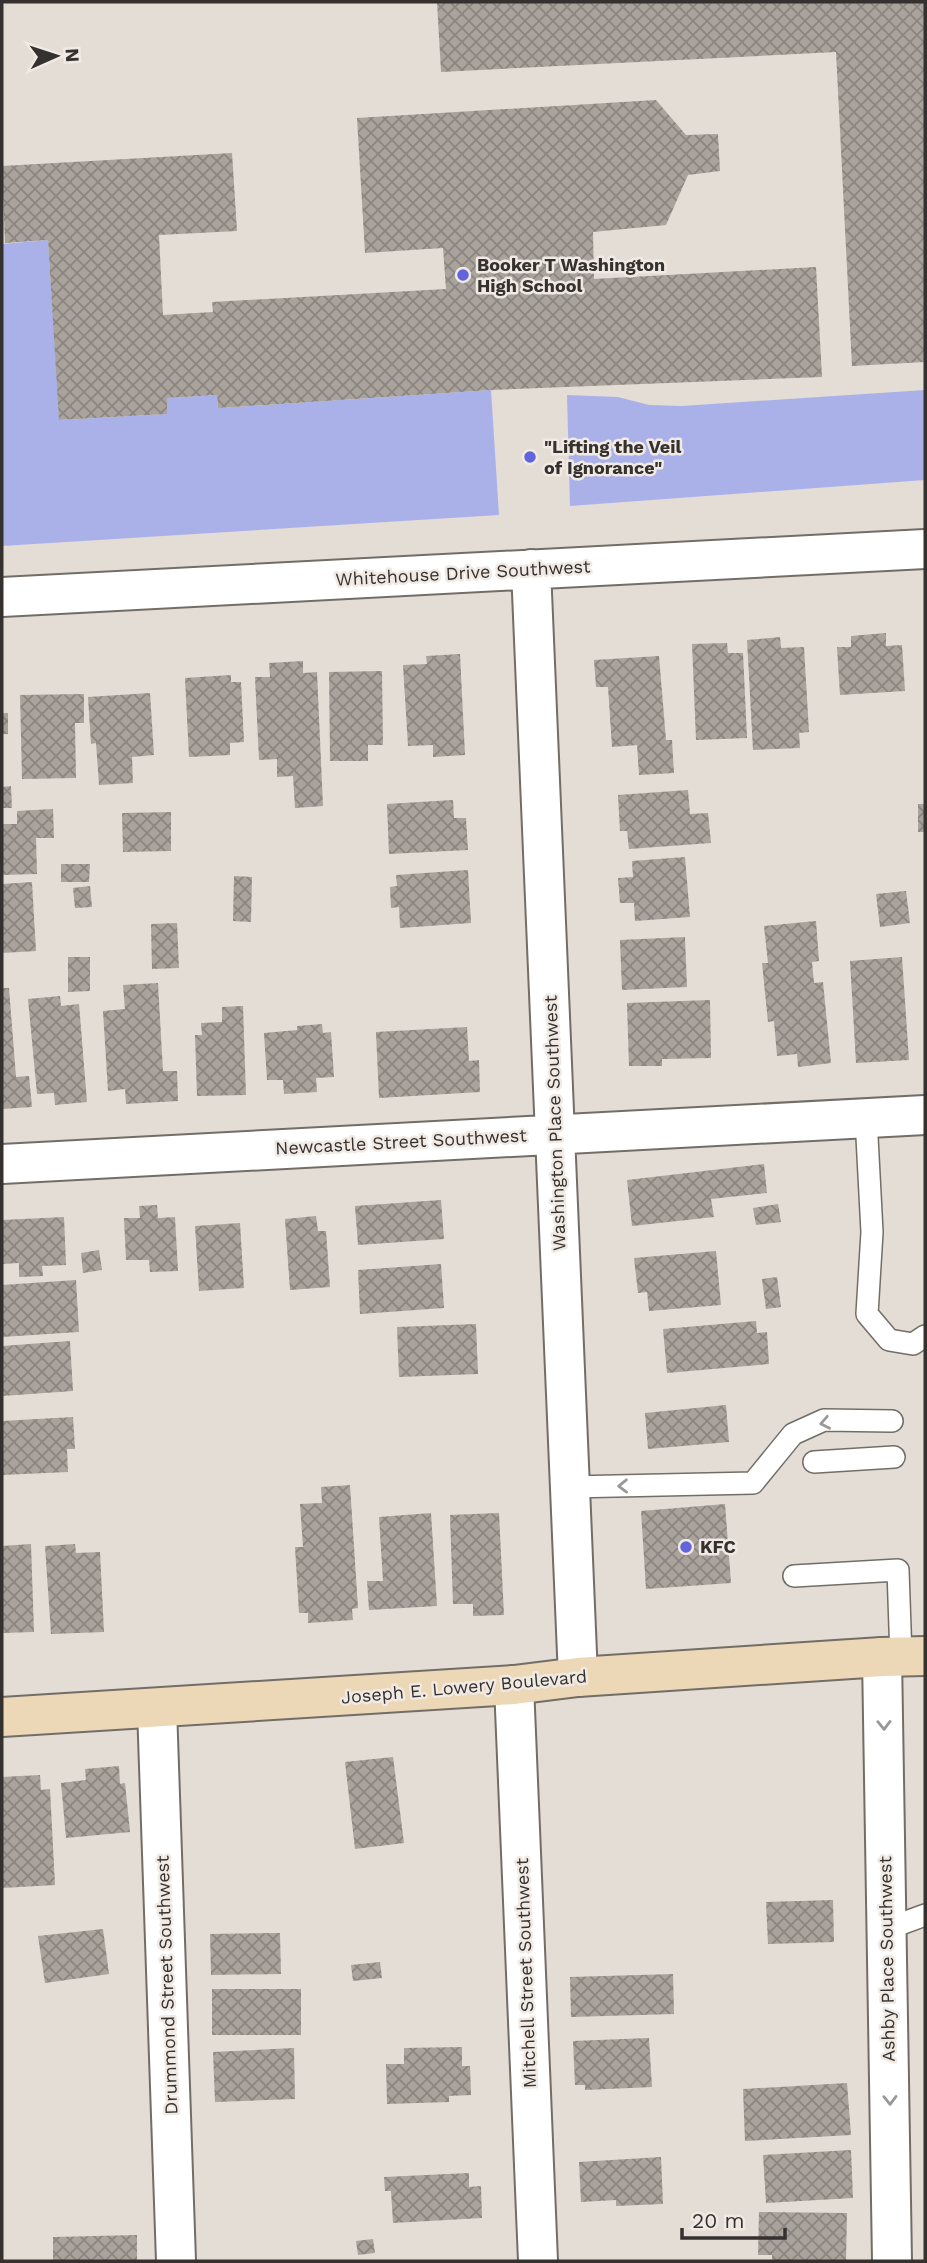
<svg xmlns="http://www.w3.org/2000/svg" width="927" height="2263" font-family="'Work Sans',sans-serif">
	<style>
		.grass { fill: #aab1e9 }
		.building { fill: url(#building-cross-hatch) }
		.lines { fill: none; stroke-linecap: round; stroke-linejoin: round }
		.lane-casing { stroke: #736d67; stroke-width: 24 }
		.street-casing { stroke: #736d67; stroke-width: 42 }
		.secondary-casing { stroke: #736d67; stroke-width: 42 }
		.lane { stroke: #fff; stroke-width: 21 }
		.street { stroke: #fff; stroke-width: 38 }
		.secondary { stroke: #ecd7b7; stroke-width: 38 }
		.oneway { stroke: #9a9897 }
		.poi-dot { fill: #6264dc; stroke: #f1eae4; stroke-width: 2.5 }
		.labels { text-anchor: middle; stroke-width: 5; stroke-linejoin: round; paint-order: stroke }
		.poi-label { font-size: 18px; font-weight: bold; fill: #34312f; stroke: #f1eae4; text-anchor: start }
		.street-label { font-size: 18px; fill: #34312f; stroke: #f1eae4 }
	</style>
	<defs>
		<pattern id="building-cross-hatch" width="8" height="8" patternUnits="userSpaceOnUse" patternTransform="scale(1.75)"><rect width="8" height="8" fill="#a9a39c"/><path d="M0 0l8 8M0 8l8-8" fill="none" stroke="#8a8580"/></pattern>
	</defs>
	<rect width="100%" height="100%" fill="#e4ddd6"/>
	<path class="grass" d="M 48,240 L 60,420 L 167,414 L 167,398 L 217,395 L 218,408 L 491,390 L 499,515 L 2,546 L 2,244 Z
		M 925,390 L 925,480 L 570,506 L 567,395 L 618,397 L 649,405 L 682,406 Z"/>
	<path class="building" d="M 437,2 L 925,2 L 925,362 L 852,366 L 836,52 L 441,72 Z
		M 656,100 L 686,135 L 718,134 L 720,171 L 688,175 L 666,225 L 593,232 L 594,279 L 816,267 L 822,377 L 491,390 L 218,408 L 217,395 L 167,398 L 167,414 L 59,420 L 48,240 L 5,243 L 2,166 L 232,153 L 237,231 L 159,235 L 163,315 L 213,312 L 212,302 L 446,289 L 443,248 L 365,253 L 357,118 Z
		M 886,633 L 886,646 L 902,645 L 905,691 L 840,695 L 837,647 L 851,647 L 851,636 Z
		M 780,637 L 781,648 L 804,647 L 809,732 L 799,733 L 800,748 L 753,750 L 747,640 Z
		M 727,643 L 728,653 L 743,653 L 747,738 L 696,740 L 692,644 Z
		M 460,654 L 465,755 L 433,757 L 433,745 L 408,746 L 403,665 L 427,664 L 426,656 Z
		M 659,656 L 666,740 L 672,740 L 674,773 L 639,775 L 637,745 L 612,747 L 608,687 L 596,687 L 594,660 Z
		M 303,661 L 303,673 L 317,672 L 323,806 L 295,808 L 293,776 L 277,777 L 277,759 L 259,760 L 255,677 L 270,677 L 269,663 Z
		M 382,671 L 383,745 L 368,745 L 368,761 L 330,761 L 329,672 Z
		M 231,675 L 231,682 L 241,682 L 244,742 L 230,743 L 230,755 L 189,757 L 185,678 Z
		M 150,693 L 154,755 L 132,757 L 133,783 L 99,785 L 96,743 L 91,744 L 88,697 Z
		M 84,694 L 84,723 L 75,723 L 76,778 L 22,779 L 20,695 Z
		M 2,713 L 8,713 L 8,734 L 2,734 Z
		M 11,786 L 12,808 L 2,808 L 2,787 Z
		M 688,790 L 690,814 L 708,813 L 711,843 L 629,849 L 627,831 L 620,831 L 618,795 Z
		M 453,800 L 454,818 L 466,818 L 468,850 L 389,854 L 387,804 Z
		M 918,804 L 925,804 L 925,832 L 918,832 Z
		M 53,809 L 54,838 L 36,838 L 37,874 L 2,875 L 2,824 L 17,824 L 17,811 Z
		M 171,812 L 171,851 L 123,852 L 122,813 Z
		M 685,857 L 690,917 L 635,921 L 634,903 L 620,903 L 618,878 L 633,877 L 632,861 Z
		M 61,864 L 90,864 L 89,882 L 61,882 Z
		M 468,870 L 471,923 L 400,928 L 399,907 L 391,908 L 390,887 L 397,886 L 396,875 Z
		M 234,876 L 252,877 L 251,922 L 233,921 Z
		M 32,882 L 36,951 L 2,953 L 2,884 Z
		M 90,886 L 92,907 L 75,908 L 73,888 Z
		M 906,891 L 910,923 L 880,927 L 876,894 Z
		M 816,921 L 819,961 L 812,962 L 814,983 L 823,982 L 831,1063 L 798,1067 L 797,1054 L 777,1056 L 774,1021 L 768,1022 L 762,963 L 768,963 L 764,926 Z
		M 177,923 L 179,968 L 152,969 L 151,924 Z
		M 685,937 L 687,987 L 622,990 L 620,940 Z
		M 68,957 L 90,957 L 90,991 L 68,992 Z
		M 902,957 L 909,1060 L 856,1063 L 850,961 Z
		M 158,983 L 163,1071 L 177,1071 L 178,1101 L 126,1104 L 125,1089 L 108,1091 L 103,1011 L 125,1009 L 123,985 Z
		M 2,988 L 9,988 L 16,1077 L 29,1076 L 32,1107 L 2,1109 Z
		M 60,996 L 61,1006 L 79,1004 L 87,1102 L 55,1105 L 54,1093 L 37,1094 L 28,999 Z
		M 710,1000 L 711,1058 L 662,1059 L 662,1066 L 629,1066 L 627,1003 Z
		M 243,1006 L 246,1095 L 197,1096 L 195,1035 L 202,1035 L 201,1023 L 222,1022 L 222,1007 Z
		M 322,1024 L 323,1033 L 331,1032 L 334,1077 L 316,1078 L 317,1092 L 284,1094 L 283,1080 L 267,1080 L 264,1033 L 297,1030 L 297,1026 Z
		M 467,1027 L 469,1061 L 479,1060 L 480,1092 L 379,1098 L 376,1032 Z
		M 764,1164 L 767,1193 L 711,1199 L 714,1217 L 632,1226 L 627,1180 Z
		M 441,1200 L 444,1239 L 358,1245 L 355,1206 Z
		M 778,1204 L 781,1222 L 756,1225 L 753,1208 Z
		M 157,1205 L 158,1218 L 175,1217 L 178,1271 L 150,1272 L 149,1260 L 126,1260 L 124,1218 L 140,1218 L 139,1206 Z
		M 316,1216 L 318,1231 L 326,1231 L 330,1287 L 290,1290 L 285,1219 Z
		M 64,1217 L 66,1265 L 42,1266 L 43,1276 L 19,1277 L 19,1263 L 2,1264 L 2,1220 Z
		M 240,1223 L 244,1288 L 199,1291 L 195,1226 Z
		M 99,1250 L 102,1270 L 83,1273 L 81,1253 Z
		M 716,1251 L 721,1305 L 649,1311 L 647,1292 L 638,1293 L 634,1258 Z
		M 441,1264 L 444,1308 L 360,1314 L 358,1270 Z
		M 777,1277 L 781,1307 L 766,1309 L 762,1279 Z
		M 76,1280 L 79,1332 L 2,1337 L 2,1285 Z
		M 756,1321 L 757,1333 L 767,1332 L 769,1364 L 667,1373 L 663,1329 Z
		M 476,1324 L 478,1374 L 399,1377 L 397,1327 Z
		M 70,1341 L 73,1391 L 2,1396 L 2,1346 Z
		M 726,1405 L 729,1442 L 648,1449 L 645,1413 Z
		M 73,1417 L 75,1449 L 67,1449 L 68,1472 L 2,1475 L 2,1421 Z
		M 350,1485 L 358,1608 L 352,1609 L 353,1620 L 308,1623 L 308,1613 L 299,1613 L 295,1547 L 303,1547 L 300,1504 L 322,1503 L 321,1487 Z
		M 725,1504 L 731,1583 L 646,1589 L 641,1511 Z
		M 431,1513 L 437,1606 L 369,1610 L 367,1581 L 383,1581 L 379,1517 Z
		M 499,1513 L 504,1615 L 473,1616 L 473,1604 L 453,1604 L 450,1515 Z
		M 31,1544 L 34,1632 L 2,1633 L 2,1546 Z
		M 75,1544 L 76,1553 L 100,1552 L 104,1632 L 51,1634 L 45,1546 Z
		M 393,1757 L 404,1843 L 355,1849 L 345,1762 Z
		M 119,1766 L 120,1784 L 125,1783 L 130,1832 L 66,1838 L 61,1783 L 86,1780 L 85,1769 Z
		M 40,1775 L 41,1790 L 50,1789 L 55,1885 L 2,1888 L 2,1777 Z
		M 833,1900 L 834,1942 L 768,1944 L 766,1902 Z
		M 103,1929 L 109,1974 L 45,1983 L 38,1936 Z
		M 280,1933 L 281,1974 L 211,1975 L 210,1934 Z
		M 380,1962 L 382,1978 L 353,1981 L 351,1965 Z
		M 673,1974 L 674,2014 L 571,2017 L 570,1977 Z
		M 212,1989 L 301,1989 L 301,2035 L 212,2035 Z
		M 649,2038 L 652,2087 L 585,2090 L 585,2085 L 575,2085 L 573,2041 Z
		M 462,2047 L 462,2066 L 470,2066 L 471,2095 L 449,2096 L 449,2102 L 387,2104 L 386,2064 L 404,2064 L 404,2048 Z
		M 294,2048 L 295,2099 L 215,2102 L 213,2052 Z
		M 847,2083 L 851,2135 L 745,2141 L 743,2089 Z
		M 851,2150 L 853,2198 L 766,2203 L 763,2155 Z
		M 661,2157 L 663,2204 L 616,2206 L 616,2200 L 581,2202 L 579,2162 Z
		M 469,2173 L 469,2187 L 481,2186 L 482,2218 L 393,2223 L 391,2191 L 385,2191 L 384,2177 Z
		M 759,2212 L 847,2213 L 846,2261 L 772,2261 L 772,2255 L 758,2255 Z
		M 137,2235 L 137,2261 L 53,2261 L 53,2237 Z
		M 373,2239 L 375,2253 L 358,2255 L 356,2241 Z"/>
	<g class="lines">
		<g class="lane-casing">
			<path id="lane" d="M 866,1118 L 872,1232 L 867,1314 L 889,1340 L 913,1344 L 925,1336
				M 814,1462 L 894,1457
				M 570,1487 L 753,1483 L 793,1434 L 824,1420 L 892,1421
				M 794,1576 L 898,1570 L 901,1657
				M 887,1929 L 925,1915"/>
		</g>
		<g class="street-casing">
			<path id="street" d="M 531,569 L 578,1677
				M 2,597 L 925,549
				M 2,1164 L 925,1115
				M 882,1657 L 892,2261
				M 514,1685 L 538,2261
				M 157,1708 L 176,2261"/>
		</g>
		<g class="secondary-casing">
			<path id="secondary" d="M 2,1717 L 514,1685 L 578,1677 L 882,1657 L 925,1656"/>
		</g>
		<use href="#lane" class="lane"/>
		<use href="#street" class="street"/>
		<use href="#secondary" class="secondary"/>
	</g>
	<defs><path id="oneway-chevron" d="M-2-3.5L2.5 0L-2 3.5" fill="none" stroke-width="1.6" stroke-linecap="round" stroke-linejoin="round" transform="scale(1.75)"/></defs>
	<g class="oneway">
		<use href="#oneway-chevron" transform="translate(825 1423) rotate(169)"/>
		<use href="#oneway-chevron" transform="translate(623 1486) rotate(179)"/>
		<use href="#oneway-chevron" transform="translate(884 1725) rotate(89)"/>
		<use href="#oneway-chevron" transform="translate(890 2100) rotate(89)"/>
	</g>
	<g class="poi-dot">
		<circle cx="463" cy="275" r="7"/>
		<circle cx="530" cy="457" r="7"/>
		<circle cx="686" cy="1547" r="7"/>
	</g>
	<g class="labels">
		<g class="poi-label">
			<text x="477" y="271">Booker T Washington<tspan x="477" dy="21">High School</tspan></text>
			<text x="544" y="453">"Lifting the Veil<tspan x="544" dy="21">of Ignorance"</tspan></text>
			<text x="700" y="1553">KFC</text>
		</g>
		<g class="street-label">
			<text transform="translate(463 573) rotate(-3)" y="6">Whitehouse Drive Southwest</text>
			<text transform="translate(555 1123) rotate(-92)" y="6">Washington Place Southwest</text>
			<text transform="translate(401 1142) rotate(-3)" y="6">Newcastle Street Southwest</text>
			<text transform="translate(464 1687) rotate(-5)" y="6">Joseph E. Lowery Boulevard</text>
			<text transform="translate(887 1959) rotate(-91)" y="6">Ashby Place Southwest</text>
			<text transform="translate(526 1973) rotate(-92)" y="6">Mitchell Street Southwest</text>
			<text transform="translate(167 1985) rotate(-92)" y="6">Drummond Street Southwest</text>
		</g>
	</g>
	<rect width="927" height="2263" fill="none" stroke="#34312f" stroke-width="7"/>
	<g transform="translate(56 56) rotate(87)" stroke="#f1eae4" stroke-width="5" paint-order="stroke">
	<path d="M0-5L12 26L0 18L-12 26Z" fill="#34312f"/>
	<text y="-10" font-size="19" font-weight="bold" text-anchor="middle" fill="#34312f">N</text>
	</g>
	<path d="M682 2228v10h103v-10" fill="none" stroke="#34312f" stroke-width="3.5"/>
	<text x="692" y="2228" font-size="21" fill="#34312f" stroke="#f1eae4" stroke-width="5" paint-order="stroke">20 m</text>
</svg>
